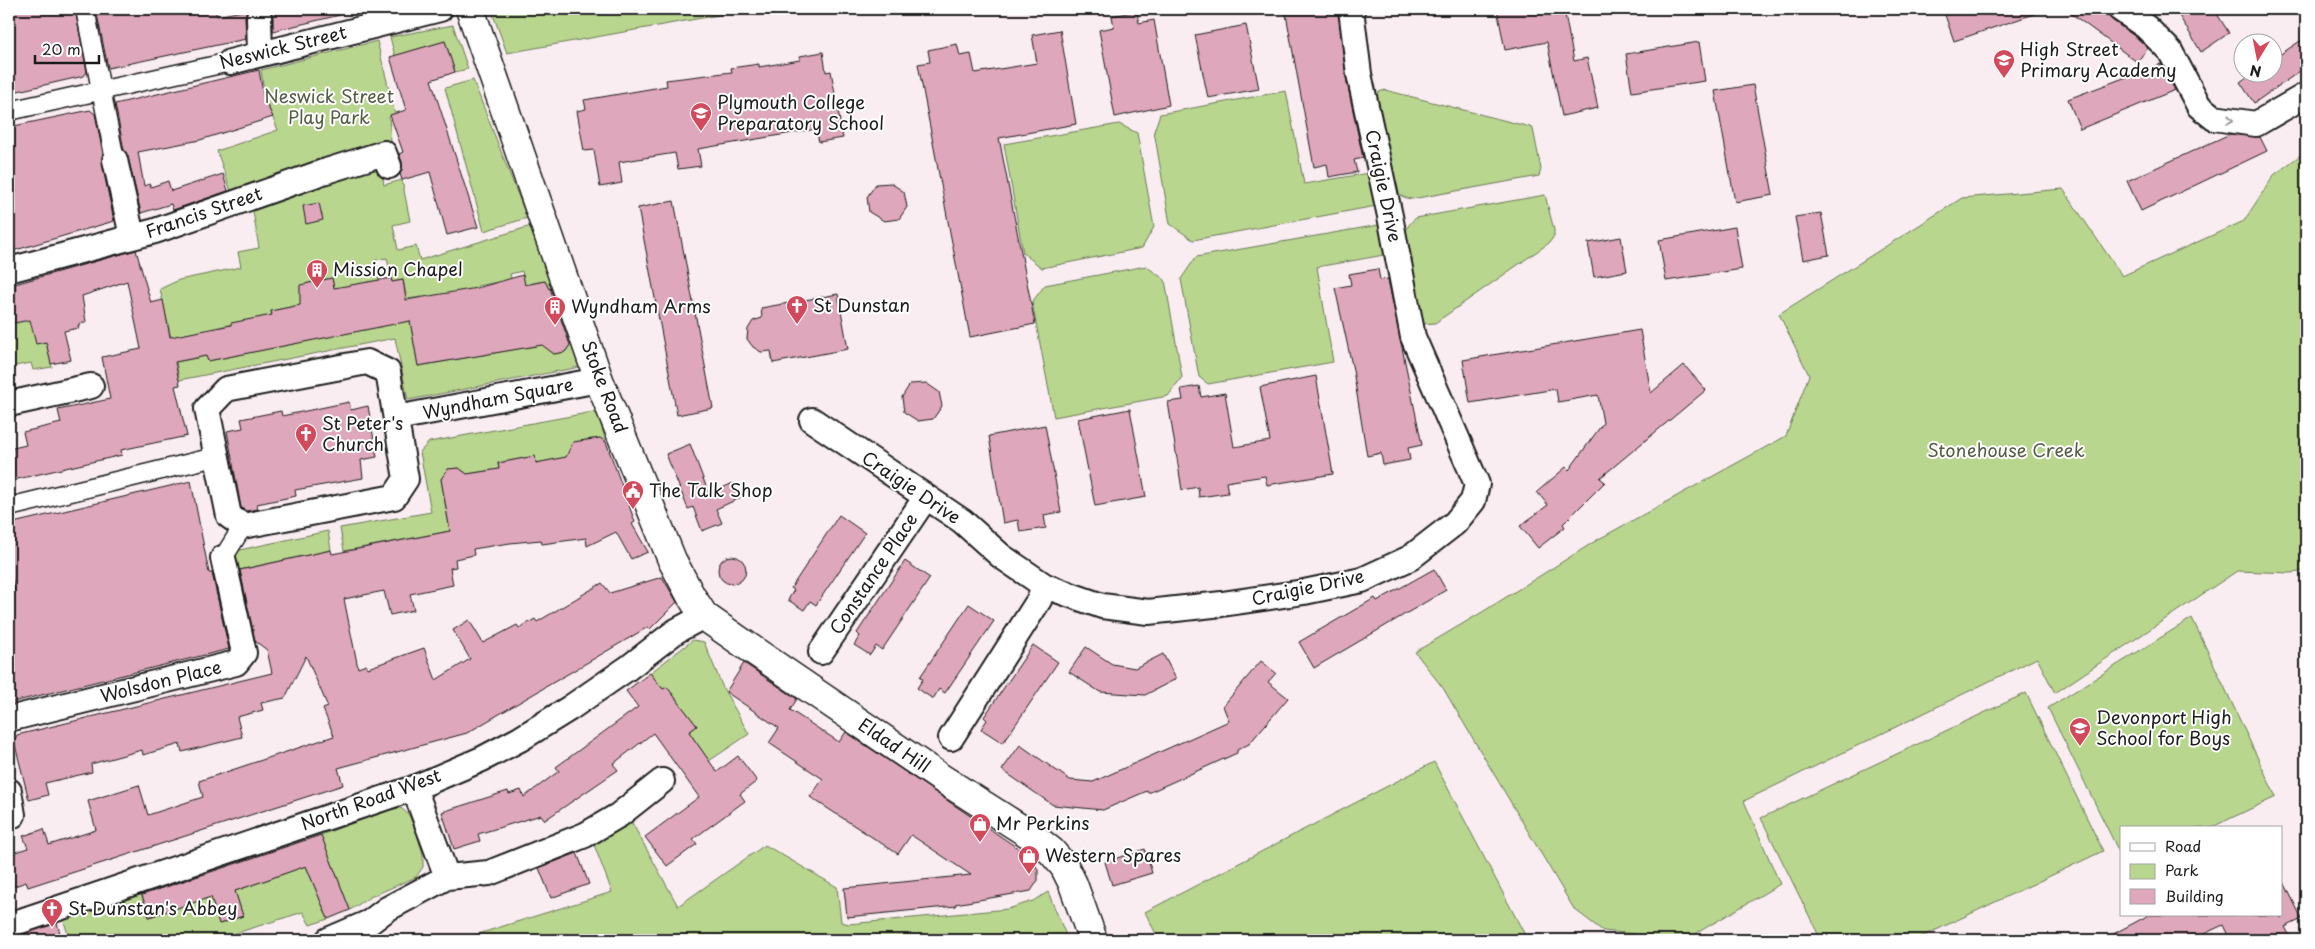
<svg xmlns="http://www.w3.org/2000/svg" width="2315" height="949" font-family="'Playpen Sans',sans-serif">
	<style>
		.green { fill: #b9d68f; stroke: #6a7956 }
		.building { fill: #dfa7bb; stroke: #1c1c1c }
		.lines { fill: none; stroke-linecap: round; stroke-linejoin: round }
		.pedestrian-casing { stroke: #1c1c1c; stroke-width: 21 }
		.minor-casing { stroke: #1c1c1c; stroke-width: 28 }
		.tertiary-casing { stroke: #1c1c1c; stroke-width: 31 }
		.pedestrian { stroke: #fff; stroke-width: 18 }
		.minor { stroke: #fff; stroke-width: 24 }
		.tertiary { stroke: #fff; stroke-width: 28 }
		.oneway { stroke: #999 }
		.labels { text-anchor: middle; stroke-width: 4; stroke-linejoin: round; paint-order: stroke }
		.street-label { font-size: 18px; fill: #1c1c1c; stroke: #fff }
		.poi-label { font-size: 18px; fill: #1c1c1c; stroke: #fff; text-anchor: start }
		.park-label { font-size: 18px; fill: #535d44; stroke: #fff }
	</style>
	<rect width="100%" height="100%" fill="#f9edf1"/>
	<filter id="ink" filterUnits="userSpaceOnUse"><feTurbulence type="fractalNoise" baseFrequency=".02" numOctaves="2"/><feDisplacementMap in="SourceGraphic" scale="10" xChannelSelector="R" yChannelSelector="G"/><feConvolveMatrix kernelMatrix="1 2 1 2 8 2 1 2 1" color-interpolation-filters="sRGB"/></filter>
	<g filter="url(#ink)">
		<path class="green" d="M 491,9 L 752,9 L 507,53 Z
			M 453,25 L 468,69 L 455,72 L 445,41 L 395,56 L 390,37 Z
			M 377,41 L 395,114 L 389,117 L 391,142 L 233,197 L 217,151 L 278,130 L 265,99 L 261,70 Z
			M 473,80 L 527,218 L 484,231 L 445,88 Z
			M 1385,90 L 1530,127 L 1533,129 L 1541,169 L 1539,176 L 1412,199 C 1402,198 1396,194 1394,184 L 1377,96 L 1379,92 Z
			M 1286,91 L 1304,184 L 1369,173 L 1376,206 L 1193,240 L 1170,224 L 1154,131 L 1160,114 Z
			M 1119,124 L 1137,133 L 1154,227 L 1142,248 L 1042,268 L 1023,253 L 1004,144 Z
			M 2306,151 L 2306,571 L 2291,573 L 2237,571 L 2055,693 L 2037,658 L 1744,801 L 1780,884 L 1685,940 L 1651,940 L 1636,934 L 1603,931 L 1574,909 L 1443,688 L 1415,652 L 1484,611 L 1597,540 L 1786,436 L 1809,375 L 1779,314 L 1962,198 L 2063,189 L 2122,276 L 2244,221 L 2274,175 Z
			M 380,162 L 384,185 L 402,180 L 410,221 L 393,225 L 398,250 L 416,246 L 420,260 L 531,226 L 555,287 L 549,289 L 545,281 L 533,283 L 541,309 L 530,310 L 522,271 L 510,274 L 519,312 L 503,281 L 477,286 L 483,318 L 427,323 L 422,297 L 407,299 L 403,280 L 392,282 L 387,258 L 376,260 L 379,280 L 359,284 L 336,299 L 332,278 C 321,280 308,281 300,288 L 301,296 L 315,302 L 271,311 L 272,315 L 171,338 L 160,289 L 179,280 L 241,267 L 238,252 L 259,248 L 252,205 Z
			M 1545,195 L 1554,230 L 1554,236 L 1549,243 L 1435,323 L 1422,324 L 1405,238 C 1406,229 1408,224 1416,218 Z
			M 1379,225 L 1384,255 L 1317,267 L 1333,362 L 1208,384 L 1199,377 L 1181,279 L 1196,257 Z
			M 1146,266 L 1165,280 L 1182,377 L 1168,396 L 1054,417 L 1032,302 L 1045,285 Z
			M 29,315 L 46,342 L 52,367 L 33,370 L 31,363 L 9,367 L 9,324 L 23,321 Z
			M 410,320 L 418,366 L 546,344 L 547,348 L 554,354 L 565,352 L 571,344 L 580,367 L 408,400 L 395,338 L 179,380 L 176,362 L 206,356 L 208,361 Z
			M 593,412 L 598,415 L 606,442 L 599,438 L 574,442 L 569,451 L 570,457 L 536,463 L 535,456 L 498,463 L 499,469 L 467,474 L 459,468 L 448,469 L 441,479 L 450,531 L 344,551 L 340,528 L 431,512 L 420,452 L 429,442 Z
			M 328,531 L 331,550 L 239,570 L 235,551 Z
			M 2192,618 L 2276,797 L 2210,828 L 2121,828 L 2121,856 L 2048,708 Z
			M 693,640 L 704,642 L 723,688 L 749,734 L 709,761 L 689,732 L 697,726 L 667,687 L 663,689 L 650,673 Z
			M 2026,693 L 2103,851 L 1915,940 L 1821,940 L 1761,818 Z
			M 1434,762 L 1526,937 L 1519,940 L 1159,940 L 1145,912 Z
			M 401,808 L 409,815 L 417,834 L 423,854 L 423,867 L 416,877 L 370,897 L 350,910 L 321,835 L 386,810 Z
			M 631,821 L 678,906 L 765,845 L 837,887 L 841,922 L 849,924 L 1008,909 L 1033,901 L 1048,892 L 1068,940 L 459,940 L 612,892 L 593,842 Z
			M 306,866 L 328,919 L 310,925 L 303,912 L 227,936 L 229,940 L 62,940 L 61,936 L 68,934 L 63,919 L 141,894 L 149,917 L 211,897 L 220,924 L 243,916 L 235,891 Z"/>
		<path class="building" d="M 9,9 L 75,9 L 87,72 L 84,76 L 9,93 Z
			M 96,9 L 215,9 L 217,16 L 247,10 L 245,17 L 246,39 L 108,68 Z
			M 270,9 L 339,9 L 340,15 L 273,31 L 273,17 Z
			M 1285,9 L 1338,9 L 1346,77 L 1363,158 L 1354,160 L 1357,172 L 1329,177 L 1327,164 L 1314,167 Z
			M 1497,9 L 1564,9 L 1574,61 L 1587,58 L 1598,108 L 1562,116 L 1547,42 L 1505,50 Z
			M 1943,9 L 2040,9 L 2040,12 L 1954,41 Z
			M 2065,9 L 2106,9 L 2112,20 L 2137,38 L 2148,48 L 2137,62 Z
			M 2175,9 L 2214,9 L 2229,33 L 2201,52 Z
			M 1137,11 L 1139,23 L 1154,20 L 1169,105 L 1115,117 L 1099,30 L 1114,27 L 1112,16 Z
			M 1246,25 L 1259,89 L 1208,98 L 1195,35 Z
			M 1060,30 L 1076,124 L 999,138 L 1035,324 L 970,337 L 918,64 L 930,62 L 928,50 L 957,44 L 960,56 L 971,54 L 975,73 L 1037,63 L 1032,35 Z
			M 2306,37 L 2306,67 L 2254,103 L 2240,82 L 2254,72 L 2272,72 L 2272,60 Z
			M 445,41 L 455,72 L 431,80 L 478,227 L 447,235 L 430,172 L 402,180 L 400,174 L 402,162 L 399,154 L 403,152 L 390,115 L 406,110 L 390,57 Z
			M 1699,42 L 1705,81 L 1632,92 L 1626,54 Z
			M 823,52 L 826,72 L 831,71 L 843,138 L 819,142 L 816,129 L 698,149 L 701,166 L 678,169 L 675,153 L 619,162 L 622,183 L 600,187 L 594,150 L 584,151 L 577,111 L 586,109 L 584,100 L 667,86 L 666,80 L 732,72 L 731,68 L 759,64 L 759,67 L 800,60 L 800,56 Z
			M 2161,64 L 2175,90 L 2080,129 L 2068,99 Z
			M 259,70 L 264,99 L 273,117 L 200,140 L 138,152 L 144,186 L 150,184 L 151,187 L 168,181 L 171,191 L 223,174 L 228,191 L 173,210 L 171,204 L 141,213 L 128,157 L 124,150 L 115,104 Z
			M 1753,85 L 1773,195 L 1735,202 L 1715,91 Z
			M 90,110 L 95,114 L 103,154 L 102,163 L 114,221 L 9,252 L 9,127 Z
			M 2230,134 L 2260,137 L 2267,151 L 2141,211 L 2127,181 Z
			M 891,183 L 904,192 L 907,207 L 899,219 L 884,221 L 869,212 L 867,197 L 876,184 Z
			M 674,201 L 713,408 L 677,415 L 638,208 Z
			M 319,203 L 323,220 L 306,224 L 303,206 Z
			M 1821,213 L 1829,255 L 1803,260 L 1795,217 Z
			M 1735,227 L 1742,269 L 1666,281 L 1659,240 Z
			M 1621,237 L 1627,271 L 1594,277 L 1588,243 Z
			M 136,250 L 151,303 L 163,300 L 170,337 L 231,325 L 231,323 L 272,315 L 271,311 L 300,305 L 300,285 L 332,278 L 334,288 L 391,278 L 392,282 L 403,280 L 406,300 L 477,288 L 523,275 L 525,285 L 545,281 L 549,289 L 550,288 L 570,345 L 565,352 L 554,354 L 542,345 L 418,366 L 410,321 L 208,361 L 206,356 L 175,362 L 180,385 L 175,386 L 187,436 L 121,450 L 122,455 L 9,481 L 9,449 L 26,445 L 23,432 L 61,423 L 58,410 L 110,399 L 102,357 L 141,349 L 127,281 L 82,296 L 86,322 L 78,325 L 79,328 L 64,331 L 71,360 L 51,364 L 46,342 L 36,344 L 30,320 L 9,324 L 9,292 L 16,290 L 15,284 Z
			M 1378,269 L 1380,280 L 1388,279 L 1422,445 L 1408,448 L 1410,460 L 1383,465 L 1381,453 L 1367,456 L 1353,370 L 1335,288 L 1351,285 L 1349,274 Z
			M 838,294 L 848,349 L 773,363 L 771,351 L 761,352 L 753,347 L 747,339 L 748,329 L 753,321 L 762,318 L 761,308 Z
			M 1640,330 L 1651,393 L 1684,365 L 1706,390 L 1600,478 L 1605,482 L 1563,524 L 1565,527 L 1538,548 L 1520,526 L 1548,505 L 1537,492 L 1566,467 L 1569,470 L 1603,423 L 1598,395 L 1558,402 L 1556,389 L 1470,403 L 1463,360 Z
			M 1316,376 L 1333,474 L 1267,485 L 1265,476 L 1226,482 L 1228,493 L 1199,497 L 1198,487 L 1182,490 L 1168,402 L 1183,400 L 1181,389 L 1199,386 L 1201,397 L 1225,393 L 1234,447 L 1270,441 L 1260,387 Z
			M 926,383 L 939,392 L 942,406 L 933,419 L 918,421 L 904,412 L 902,397 L 910,384 Z
			M 349,402 L 351,410 L 368,406 L 377,457 L 361,460 L 363,478 L 295,490 L 296,496 L 257,504 L 258,509 L 246,511 L 241,508 L 227,431 L 243,428 L 241,419 L 281,411 L 282,416 Z
			M 1130,409 L 1146,497 L 1095,506 L 1078,419 Z
			M 1045,425 L 1061,512 L 1044,515 L 1046,528 L 1020,532 L 1018,520 L 1003,523 L 989,436 Z
			M 600,438 L 606,442 L 635,522 L 632,524 L 648,552 L 631,559 L 616,532 L 587,546 L 586,538 L 542,544 L 541,540 L 510,543 L 473,549 L 474,555 L 455,559 L 456,567 L 450,568 L 453,585 L 410,594 L 414,610 L 390,615 L 384,591 L 344,599 L 358,668 L 366,665 L 368,668 L 424,648 L 436,680 L 470,659 L 453,630 L 469,620 L 483,643 L 517,625 L 519,628 L 535,619 L 537,622 L 602,583 L 610,593 L 662,577 L 677,602 L 650,629 L 648,627 L 467,733 L 338,768 L 343,785 L 28,887 L 26,882 L 9,888 L 9,854 L 28,848 L 23,836 L 44,829 L 49,845 L 96,830 L 88,801 L 139,785 L 148,815 L 203,797 L 199,781 L 334,736 L 323,709 L 328,707 L 306,656 L 285,698 L 261,703 L 263,710 L 237,717 L 242,737 L 182,752 L 180,744 L 143,755 L 142,750 L 91,764 L 92,772 L 45,783 L 48,795 L 29,800 L 14,741 L 17,735 L 272,673 L 267,650 L 255,641 L 240,570 L 331,550 L 332,554 L 450,531 L 441,479 L 448,469 L 459,468 L 467,474 L 499,469 L 498,463 L 535,456 L 536,463 L 566,457 L 573,442 Z
			M 690,444 L 709,494 L 733,483 L 740,498 L 716,509 L 722,523 L 702,531 L 693,507 L 688,509 L 666,454 Z
			M 191,481 L 209,573 L 212,573 L 229,649 L 9,703 L 9,593 L 15,591 L 9,565 L 9,524 Z
			M 839,515 L 865,533 L 816,605 L 810,601 L 804,610 L 788,600 L 794,590 L 791,588 Z
			M718 570a14 14 0 1 1 28 0a14 14 0 1 1-28 0Z
			M 905,561 L 930,578 L 882,650 L 876,646 L 870,655 L 854,645 L 860,636 L 857,633 Z
			M 1434,569 L 1446,590 L 1314,668 L 1299,642 L 1375,598 L 1377,601 Z
			M 969,604 L 994,621 L 945,693 L 939,689 L 933,699 L 917,688 L 923,679 L 920,677 Z
			M 1033,645 L 1058,662 L 1003,743 L 981,729 L 987,720 L 984,717 Z
			M 1086,647 L 1112,664 L 1135,668 L 1163,654 L 1176,679 L 1145,695 L 1100,692 L 1069,672 Z
			M 1261,661 L 1276,673 L 1268,682 L 1288,698 L 1249,744 L 1237,750 L 1237,753 L 1148,793 L 1147,791 L 1103,810 L 1053,805 L 1002,770 L 1020,745 L 1070,780 L 1093,782 L 1229,721 L 1223,706 Z
			M 744,663 L 797,699 L 790,710 L 839,742 L 846,732 L 1031,857 L 1038,870 L 1038,880 L 1031,891 L 955,904 L 956,906 L 847,917 L 844,888 L 971,875 L 911,835 L 898,854 L 810,797 L 823,779 L 769,743 L 779,728 L 726,692 Z
			M 650,673 L 663,689 L 667,687 L 697,726 L 689,732 L 717,772 L 738,756 L 757,781 L 740,794 L 745,801 L 693,839 L 697,844 L 667,866 L 645,837 L 699,797 L 653,733 L 613,764 L 618,770 L 545,820 L 541,815 L 478,834 L 480,841 L 454,849 L 442,812 L 508,791 L 509,794 L 521,790 L 524,797 L 559,771 L 556,767 L 638,707 L 626,691 Z
			M 321,835 L 350,910 L 328,919 L 306,866 L 235,891 L 243,916 L 219,924 L 211,897 L 149,917 L 142,895 Z
			M 1145,849 L 1152,873 L 1112,885 L 1105,862 Z
			M 577,853 L 589,884 L 551,898 L 539,868 Z
			M 2281,876 L 2302,919 L 2285,927 L 2292,940 L 2230,940 L 2223,925 L 2191,940 L 2102,940 L 2149,915 L 2280,915 L 2281,918 Z
			M 57,923 L 62,940 L 11,940 L 11,938 Z"/>
		<g class="lines">
			<g class="pedestrian-casing">
				<path id="pedestrian" d="M 85,9 L 115,160
					M 9,111 L 230,62
					M 9,507 L 215,457
					M 223,558 L 243,526"/>
			</g>
			<g class="minor-casing">
				<path id="minor" d="M 2120,9 L 2146,27 L 2170,51 L 2199,106 L 2214,118 L 2256,124 L 2306,95
					M 259,17 L 260,54
					M 230,62 L 440,9
					M 115,160 L 132,236
					M 9,270 L 155,231 L 323,172 L 384,153 L 389,166
					M 367,362 L 388,372 L 406,479 L 394,497 L 243,526 L 229,516 L 207,409 L 226,389 Z
					M 9,404 L 91,386
					M 396,418 L 599,380
					M 812,420 L 962,521 L 1001,556 L 1045,586 L 1102,606 L 1148,612 L 1222,604 L 1304,592 L 1362,580 L 1410,558 L 1455,523 L 1473,501 L 1477,484 L 1413,337 L 1390,216 L 1359,74 L 1351,9
					M 821,652 L 926,497
					M 9,719 L 236,663 L 244,653 L 223,558
					M 951,738 L 1039,600 L 1045,586
					M 414,788 L 447,877
					M 9,791 L 13,815
					M 9,925 L 414,788 L 482,759 L 520,739 L 570,708 L 628,668 L 676,631 L 704,616
					M 328,940 L 370,922 L 387,909 L 447,877 L 489,873 L 585,835 L 619,815 L 662,781"/>
			</g>
			<g class="tertiary-casing">
				<path id="tertiary" d="M 470,9 L 599,380 L 672,560 L 691,596 L 704,616 L 747,646 L 941,778 L 1032,836 L 1051,851 L 1064,866 L 1073,884 L 1093,940"/>
			</g>
			<use href="#pedestrian" class="pedestrian"/>
			<use href="#minor" class="minor"/>
			<use href="#tertiary" class="tertiary"/>
		</g>
		<defs><path id="oneway-chevron" d="M-2-3.5L2.5 0L-2 3.5" fill="none" stroke-width="1.6" stroke-linecap="round" stroke-linejoin="round" transform="scale(1.25)"/></defs>
		<use class="oneway" href="#oneway-chevron" transform="translate(2230 120) rotate(8)"/>
	</g>
	<defs>
		<g id="school-pin" transform="scale(1.125)"><path d="M0 17L-7.5 6A9.5 9.5 0 1 1 7.5 6Z" fill="#d1495b" stroke="#fff"/><path d="M0-5L7-2L0 1L-7-2ZM-4 1L0 2.5L4 1V4Q0 6-4 4Z" fill="#fff"/></g>
		<g id="building-pin" transform="scale(1.125)"><path d="M0 17L-7.5 6A9.5 9.5 0 1 1 7.5 6Z" fill="#d1495b" stroke="#fff"/><path d="M-4-6H4V6H1V3H-1V6H-4ZM-2.5-4.3h1.7v1.8h-1.7ZM.8-4.3h1.7v1.8H.8ZM-2.5-1h1.7V.8h-1.7ZM.8-1h1.7V.8H.8Z" fill="#fff"/></g>
		<g id="church-pin" transform="scale(1.125)"><path d="M0 17L-7.5 6A9.5 9.5 0 1 1 7.5 6Z" fill="#d1495b" stroke="#fff"/><path d="M-1.2-6h2.4v3.5h3.3v2.4h-3.3V6h-2.4V-.1h-3.3v-2.4h3.3Z" fill="#fff"/></g>
		<g id="civic-pin" transform="scale(1.125)"><path d="M0 17L-7.5 6A9.5 9.5 0 1 1 7.5 6Z" fill="#d1495b" stroke="#fff"/><path d="M-.6-6.5H3V-4.5H.6V-3L4-1V1h2V6H-6V1h2V-1L-.6-3ZM-1.2 2.5V6h2.4V2.5Z" fill="#fff"/></g>
		<g id="shop-pin" transform="scale(1.125)"><path d="M0 17L-7.5 6A9.5 9.5 0 1 1 7.5 6Z" fill="#d1495b" stroke="#fff"/><path d="M-5-2.5h2.3a2.7 3.5 0 0 1 5.4 0H5L5.5 6h-11ZM-1.5-2.5h3a1.5 2.3 0 0 0-3 0Z" fill="#fff"/></g>
	</defs>
	<g fill-rule="evenodd">
		<use href="#school-pin" x="2004" y="60"/>
		<use href="#school-pin" x="701" y="113"/>
		<use href="#building-pin" x="317" y="270"/>
		<use href="#church-pin" x="797" y="306"/>
		<use href="#building-pin" x="555" y="307"/>
		<use href="#church-pin" x="306" y="434"/>
		<use href="#civic-pin" x="633" y="491"/>
		<use href="#school-pin" x="2080" y="728"/>
		<use href="#shop-pin" x="980" y="824"/>
		<use href="#shop-pin" x="1029" y="856"/>
		<use href="#church-pin" x="52" y="909"/>
	</g>
	<g class="labels">
		<g class="street-label">
			<text transform="translate(283 48) rotate(-14)" y="6">Neswick Street</text>
			<text transform="translate(1383 186) rotate(78)" y="6">Craigie Drive</text>
			<text transform="translate(204 213) rotate(-19)" y="6">Francis Street</text>
			<text transform="translate(604 387) rotate(69)" y="6">Stoke Road</text>
			<text transform="translate(498 399) rotate(-11)" y="6">Wyndham Square</text>
			<text transform="translate(911 488) rotate(34)" y="6">Craigie Drive</text>
			<text transform="translate(874 574) rotate(-56)" y="6">Constance Place</text>
			<text transform="translate(1308 588) rotate(-12)" y="6">Craigie Drive</text>
			<text transform="translate(161 682) rotate(-14)" y="6">Wolsdon Place</text>
			<text transform="translate(894 746) rotate(34)" y="6">Eldad Hill</text>
			<text transform="translate(371 800) rotate(-20)" y="6">North Road West</text>
		</g>
		<g class="poi-label">
			<text x="2020" y="56">High Street<tspan x="2020" dy="21">Primary Academy</tspan></text>
			<text x="717" y="109">Plymouth College<tspan x="717" dy="21">Preparatory School</tspan></text>
			<text x="333" y="276">Mission Chapel</text>
			<text x="813" y="312">St Dunstan</text>
			<text x="571" y="313">Wyndham Arms</text>
			<text x="322" y="430">St Peter's<tspan x="322" dy="21">Church</tspan></text>
			<text x="649" y="497">The Talk Shop</text>
			<text x="2096" y="724">Devonport High<tspan x="2096" dy="21">School for Boys</tspan></text>
			<text x="996" y="830">Mr Perkins</text>
			<text x="1045" y="862">Western Spares</text>
			<text x="68" y="915">St Dunstan's Abbey</text>
		</g>
		<g class="park-label">
			<text x="329" y="103">Neswick Street<tspan x="329" dy="21">Play Park</tspan></text>
			<text x="2006" y="457">Stonehouse Creek</text>
		</g>
	</g>
	<rect width="2315" height="949" fill="none" stroke="#fff" stroke-width="30"/>
	<rect x="15" y="15" width="2285" height="919" fill="none" stroke="#1c1c1c" stroke-width="2" filter="url(#ink)"/>
	<rect x="2120" y="826" width="162" height="90" fill="#ffffff" stroke="#a4a4a4"/>
	<rect x="2130" y="843" width="25" height="8" fill="#ffffff" stroke="#a4a4a4"/>
	<text x="2165" y="852" font-size="15" fill="#1c1c1c">Road</text>
	<rect x="2130" y="864" width="25" height="15" fill="#b9d68f" stroke="#a4a4a4"/>
	<text x="2165" y="876" font-size="15" fill="#1c1c1c">Park</text>
	<rect x="2130" y="889" width="25" height="15" fill="#dfa7bb" stroke="#a4a4a4"/>
	<text x="2165" y="902" font-size="15" fill="#1c1c1c">Building</text>
	<g transform="translate(2258 58) rotate(190)"><circle r="24" fill="#ffffff" stroke="#a4a4a4"/>
	<path d="M0-4L9 19L0 12L-9 19Z" fill="#d1495b"/>
	<text y="-8" font-size="14" font-weight="bold" text-anchor="middle" fill="#1c1c1c">N</text>
	</g>
	<path d="M35 55v8h64v-8" fill="none" stroke="#1c1c1c" stroke-width="2.5"/>
	<text x="42" y="55" font-size="15" fill="#1c1c1c" stroke="#ffffff" stroke-width="4" paint-order="stroke">20 m</text>
</svg>
